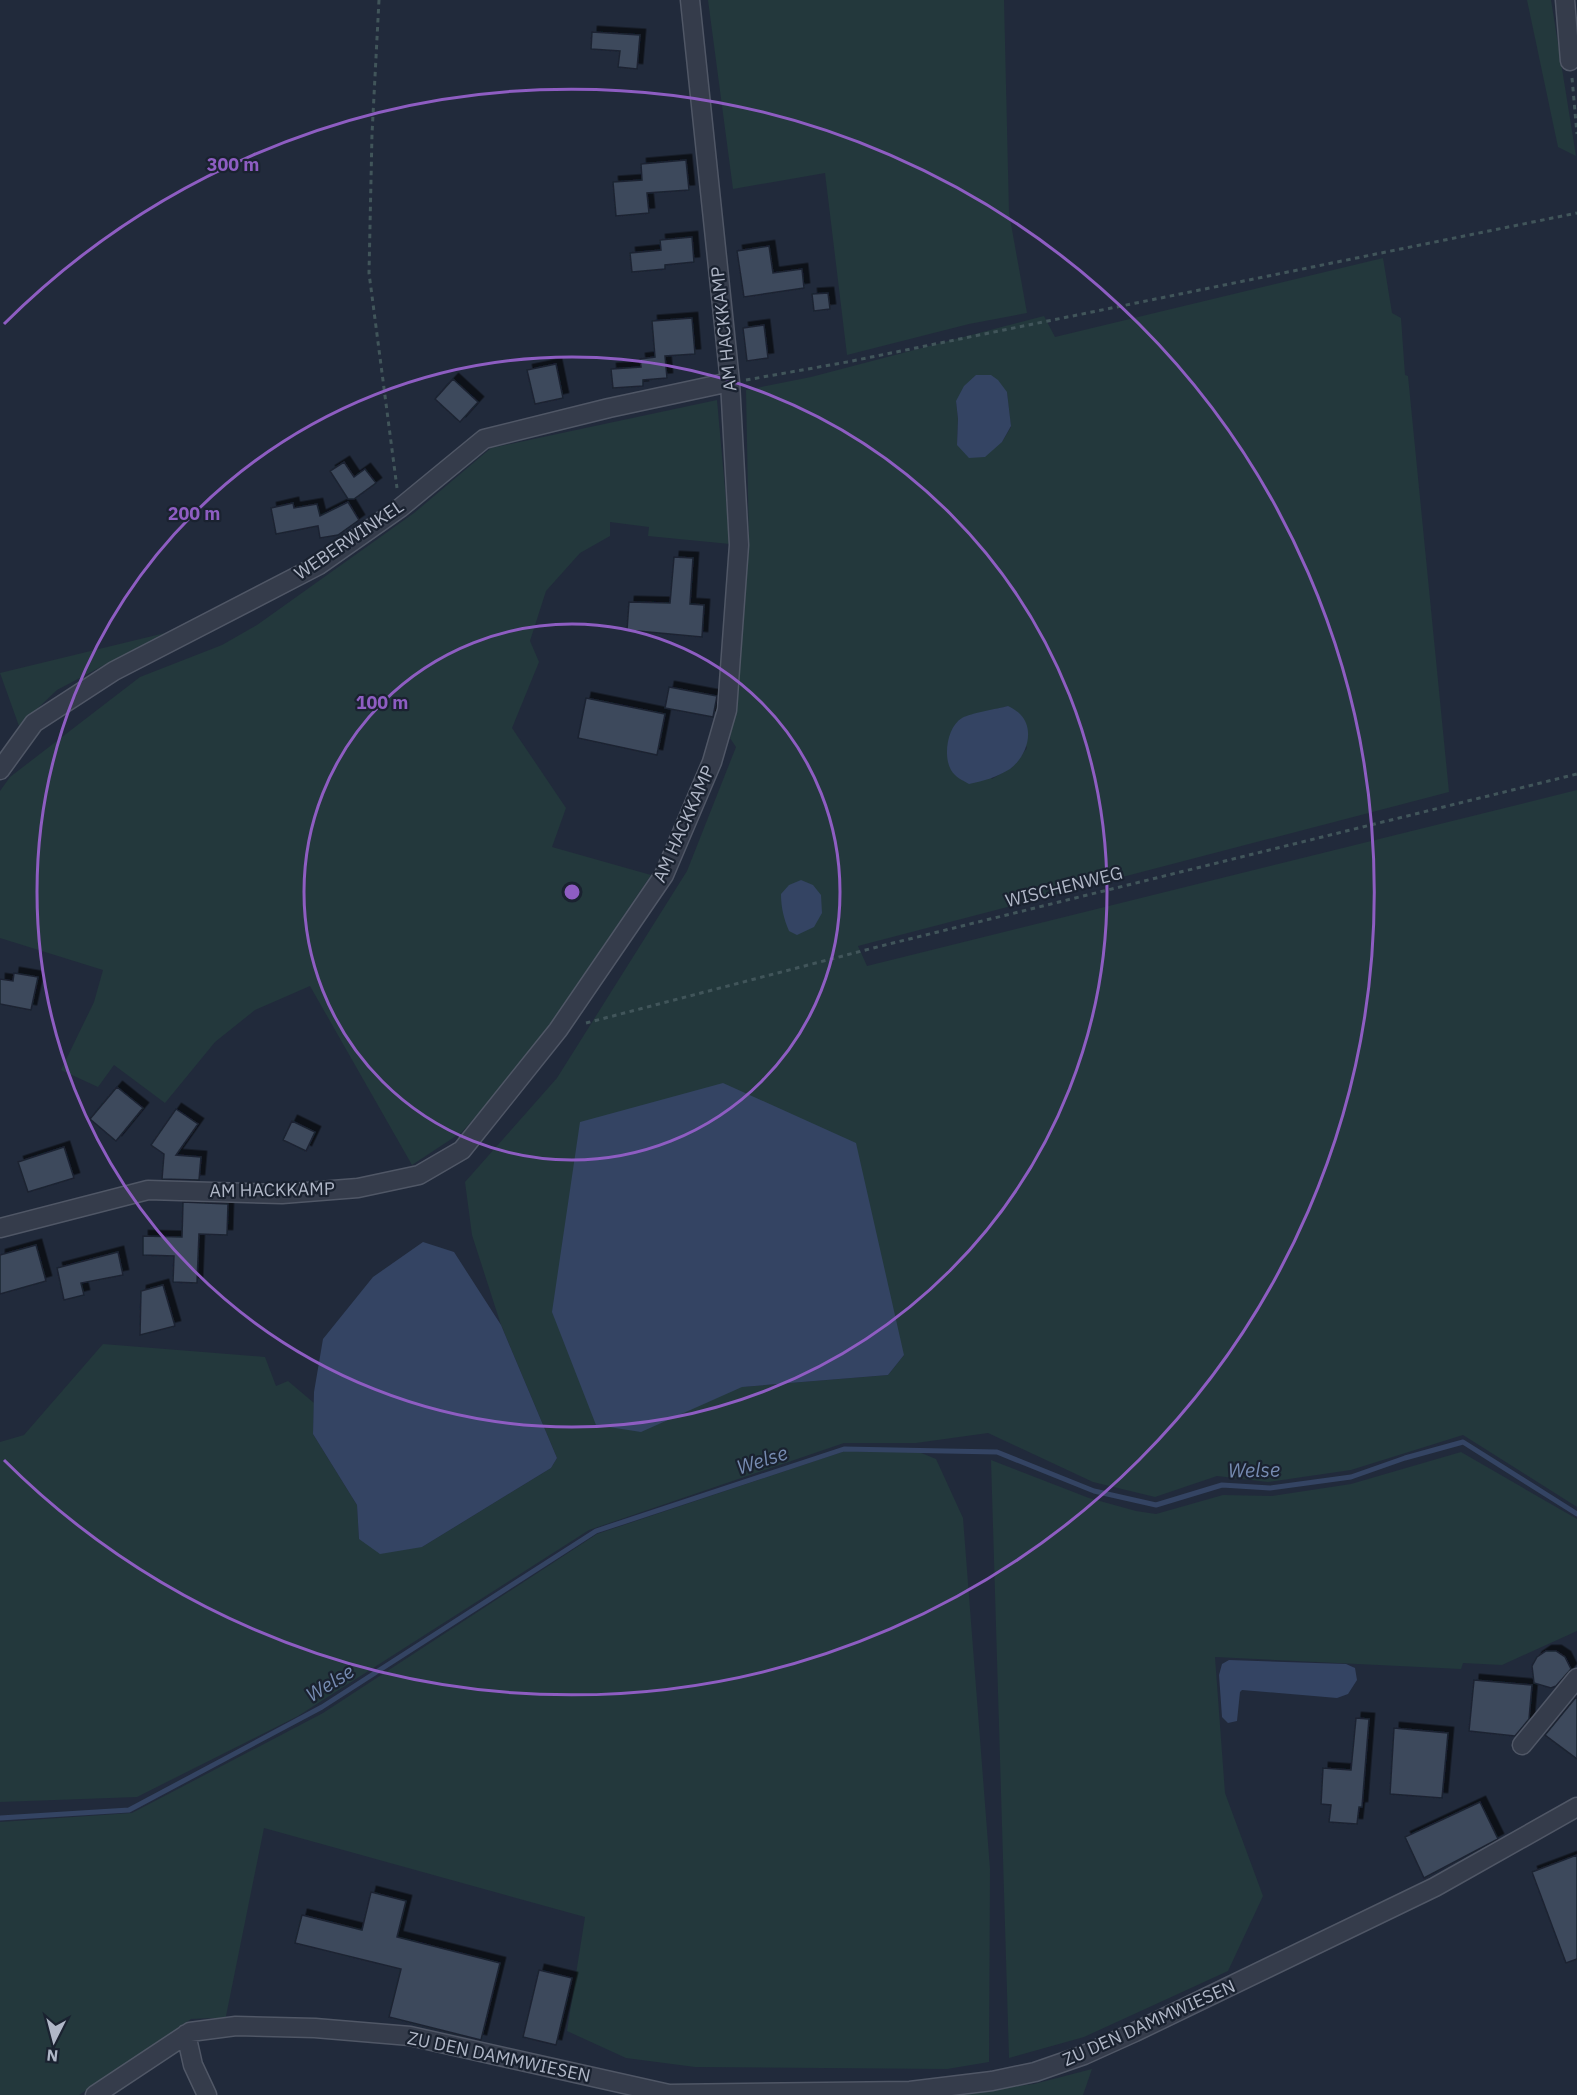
<svg xmlns="http://www.w3.org/2000/svg" width="1577" height="2095" font-family="'IBM Plex Sans',sans-serif">
	<style>
		.green { fill: #23383c; fill-rule: evenodd }
		.water { fill: #344463 }
		.lines { fill: none; stroke-linecap: round; stroke-linejoin: round }
		.stream { stroke: #344463; stroke-width: 5 }
		.building { fill: #3d485b; stroke: #1c2432; stroke-width: 1.5; filter: url(#shadow) }
		.minor-casing { stroke: #505766; stroke-width: 21 }
		.path { stroke: #41555a; stroke-width: 3; stroke-dasharray: 4.5 4.5; stroke-linecap: butt }
		.minor { stroke: #353c4b; stroke-width: 18 }
		.ring { fill: none; stroke: #8e5dc2; stroke-width: 3 }
		.labels { text-anchor: middle; stroke-width: 4.5; stroke-linejoin: round; paint-order: stroke }
		.street-label { font-size: 18px; fill: #b0b7c7; stroke: #1a2230 }
		.water-label { font-size: 20px; font-style: italic; fill: #768bb1; stroke: #1a2230 }
		.centre { fill: #8e5dc2; stroke: #1a2230; stroke-width: 3 }
		.ring-label { font-size: 18px; text-anchor: middle; font-weight: bold; fill: #8e5dc2; stroke: #1a2230; stroke-width: 4.5; stroke-linejoin: round; paint-order: stroke }
	</style>
	<defs>
		<filter id="shadow"><feDropShadow dx="5.5" dy="-5.5" stdDeviation="0" flood-color="#0009"/></filter>
	</defs>
	<rect width="100%" height="100%" fill="#212a3b"/>
	<path class="green" d="M 708,0 L 1004,0 L 1009,213 L 1027,313 L 969,324 L 847,355 L 825,173 L 733,189 Z
		M 1527,0 L 1551,0 L 1576,156 L 1558,147 Z
		M 1383,258 L 1392,313 L 1401,318 L 1405,375 L 1408,376 L 1449,792 L 858,946 L 867,966 L 1577,790 L 1577,1507 L 1463,1435 L 1351,1470 L 1268,1482 L 1217,1476 L 1155,1497 L 1093,1482 L 988,1433 L 916,1443 L 844,1443 L 589,1530 L 298,1716 L 137,1797 L 0,1802 L 0,1442 L 24,1435 L 103,1344 L 265,1357 L 276,1386 L 288,1381 L 314,1403 L 313,1434 L 357,1505 L 359,1539 L 422,1547 L 551,1468 L 557,1458 L 501,1325 L 472,1235 L 465,1182 L 557,1078 L 687,871 L 736,747 L 730,738 L 735,710 L 749,546 L 746,390 L 811,377 L 1044,316 L 1055,337 ZM 1007,392 L 1011,427 L 1002,442 L 957,445 L 958,419 L 956,401 ZM 1008,706 L 1027,748 L 1012,767 L 992,779 L 961,719 ZM 904,1355 L 888,1375 L 742,1387 Z
		M 717,400 L 730,544 L 648,536 L 649,527 L 610,522 L 610,536 L 580,553 L 546,591 L 530,641 L 539,662 L 512,728 L 566,808 L 552,847 L 651,875 L 527,1059 L 462,1132 L 412,1165 L 310,986 L 255,1010 L 215,1042 L 165,1103 L 114,1065 L 98,1087 L 61,1070 L 94,1002 L 103,970 L 0,938 L 0,791 L 10,777 L 140,677 L 222,645 L 257,625 L 414,513 L 491,448 Z
		M 165,633 L 57,690 L 19,726 L 0,673 Z
		M 845,1451 L 919,1452 L 936,1459 L 963,1518 L 990,1869 L 989,2062 L 947,2069 L 695,2067 L 626,2058 L 567,2031 L 585,1917 L 264,1828 L 225,2021 L 213,2018 L 191,2019 L 79,2095 L 0,2095 L 0,1822 L 132,1813 L 323,1713 L 597,1534 Z
		M 1461,1452 L 1577,1519 L 1577,1631 L 1502,1665 L 1463,1663 L 1461,1669 L 1215,1657 L 1225,1793 L 1263,1896 L 1228,1971 L 1084,2037 L 1009,2058 L 991,1460 L 1089,1498 L 1136,1511 L 1156,1514 L 1223,1495 L 1272,1496 L 1351,1484 Z
		M 1092,2069 L 1083,2095 L 942,2095 L 1034,2084 Z"/>
	<path class="water" d="M 976,375 L 991,375 L 998,380 L 1007,392 L 1011,426 L 1002,442 L 985,457 L 969,458 L 957,445 L 958,419 L 956,401 L 964,386 Z
		M 1008,706 C 1012,708 1017,711 1020,714 C 1036,730 1026,757 1010,769 C 997,777 984,781 969,784 C 962,780 955,777 951,770 C 943,756 947,727 962,718 C 971,713 997,709 1008,706 Z
		M 801,880 L 813,885 L 821,895 L 822,913 L 814,927 L 797,935 L 789,931 C 784,919 781,908 781,894 L 789,885 Z
		M 723,1083 L 856,1143 L 904,1355 L 888,1375 L 742,1387 L 641,1432 L 596,1425 L 552,1312 L 580,1122 Z
		M 423,1242 L 454,1252 L 501,1325 L 557,1458 L 551,1468 L 422,1547 L 380,1554 L 359,1539 L 357,1505 L 313,1434 L 314,1392 L 323,1339 L 373,1277 Z
		M 1229,1660 L 1346,1664 L 1355,1668 L 1357,1680 L 1348,1694 L 1337,1698 L 1242,1690 L 1240,1692 L 1237,1721 L 1228,1723 L 1222,1717 L 1219,1675 L 1222,1664 Z"/>
	<g class="lines">
		<path class="stream" d="M 0,1818 L 129,1810 L 322,1707 L 596,1531 L 844,1449 L 997,1452 L 1094,1491 L 1156,1505 L 1222,1485 L 1270,1488 L 1351,1477 L 1405,1458 L 1463,1442 L 1577,1514"/>
	</g>
	<path class="building" d="M 592,32 L 640,35 L 637,69 L 618,67 L 620,51 L 591,49 Z
		M 686,160 L 689,190 L 647,193 L 649,213 L 616,216 L 613,182 L 642,180 L 641,164 Z
		M 692,237 L 694,262 L 665,265 L 665,269 L 632,272 L 630,253 L 661,250 L 660,240 Z
		M 769,246 L 773,273 L 802,269 L 804,288 L 744,297 L 737,251 Z
		M 828,293 L 830,309 L 814,311 L 812,294 Z
		M 692,318 L 695,354 L 665,356 L 667,378 L 643,380 L 643,386 L 613,388 L 611,369 L 641,367 L 640,359 L 655,357 L 652,321 Z
		M 764,325 L 768,358 L 747,361 L 743,328 Z
		M 556,364 L 563,398 L 535,404 L 527,370 Z
		M 453,379 L 478,402 L 460,422 L 435,399 Z
		M 344,462 L 354,477 L 365,469 L 376,483 L 354,499 L 348,499 L 330,471 Z
		M 348,502 L 359,520 L 338,535 L 320,538 L 318,526 L 276,534 L 271,508 L 293,503 L 294,508 L 317,504 L 320,516 Z
		M 674,557 L 693,558 L 690,604 L 704,605 L 702,637 L 627,630 L 629,602 L 670,603 Z
		M 669,687 L 717,696 L 713,717 L 665,708 Z
		M 586,698 L 665,714 L 657,755 L 578,738 Z
		M 14,973 L 38,977 L 31,1010 L 0,1004 L 0,979 L 13,981 Z
		M 117,1087 L 143,1108 L 116,1141 L 90,1119 Z
		M 176,1109 L 198,1124 L 176,1155 L 201,1157 L 199,1180 L 162,1179 L 164,1154 L 151,1145 Z
		M 292,1121 L 315,1132 L 306,1151 L 283,1140 Z
		M 64,1147 L 74,1178 L 28,1192 L 18,1162 Z
		M 183,1202 L 228,1204 L 227,1235 L 199,1234 L 197,1283 L 173,1282 L 174,1256 L 143,1255 L 143,1236 L 182,1237 Z
		M 36,1245 L 46,1281 L 0,1294 L 0,1255 Z
		M 118,1252 L 123,1275 L 81,1283 L 84,1295 L 64,1300 L 57,1268 Z
		M 163,1285 L 175,1326 L 140,1335 L 141,1291 Z
		M 1546,1651 L 1556,1651 L 1565,1657 L 1571,1669 L 1556,1686 L 1551,1688 L 1534,1683 L 1532,1666 L 1537,1657 Z
		M 1474,1680 L 1532,1685 L 1529,1719 L 1515,1736 L 1469,1731 Z
		M 1577,1696 L 1577,1759 L 1545,1735 Z
		M 1356,1718 L 1369,1719 L 1362,1807 L 1359,1807 L 1357,1824 L 1329,1822 L 1331,1805 L 1321,1804 L 1323,1768 L 1351,1770 Z
		M 1394,1728 L 1448,1733 L 1442,1798 L 1390,1794 Z
		M 1480,1802 L 1498,1839 L 1424,1878 L 1405,1837 Z
		M 1577,1855 L 1577,1959 L 1566,1963 L 1532,1872 Z
		M 371,1892 L 406,1901 L 397,1937 L 500,1963 L 481,2040 L 389,2017 L 401,1969 L 295,1943 L 302,1915 L 362,1930 Z
		M 539,1970 L 572,1978 L 556,2045 L 523,2037 Z"/>
	<g class="lines">
		<g class="minor-casing">
			<path id="minor" d="M 1565,0 L 1570,61
				M 0,770 L 34,723 L 114,671 L 319,565 L 400,508 L 484,439 L 609,408 L 730,382
				M 0,1228 L 148,1190 L 282,1194 L 358,1188 L 419,1175 L 462,1150 L 558,1030 L 664,875 L 712,762 L 727,710 L 739,545 L 730,382 L 690,0
				M 1522,1745 L 1577,1678
				M 186,2034 L 193,2065 L 207,2095
				M 95,2095 L 190,2032 L 236,2026 L 315,2028 L 410,2036 L 669,2094 L 910,2091 L 992,2081 L 1035,2072 L 1084,2055 L 1135,2032 L 1435,1887 L 1577,1807"/>
		</g>
		<path class="path" d="M 379,0 L 372,134 L 369,273 L 397,488
			M 1572,78 L 1577,134
			M 746,380 L 847,362 L 1577,213
			M 586,1023 L 881,946 L 1577,774"/>
		<use href="#minor" class="minor"/>
	</g>
	<g class="ring">
		<circle cx="572" cy="892" r="268"/>
		<circle cx="572" cy="892" r="535"/>
		<path d="M4 324A803 803 0 1 1 4 1460"/>
	</g>
	<g class="labels">
		<g class="street-label">
			<text transform="translate(724 329) rotate(-96)" y="6">AM HACKKAMP</text>
			<text transform="translate(349 540) rotate(-34)" y="6">WEBERWINKEL</text>
			<text transform="translate(684 824) rotate(-66)" y="6">AM HACKKAMP</text>
			<text transform="translate(1064 887) rotate(-14)" y="6">WISCHENWEG</text>
			<text transform="translate(272 1190) rotate(-1)" y="6">AM HACKKAMP</text>
			<text transform="translate(1149 2023) rotate(-24)" y="6">ZU DEN DAMMWIESEN</text>
			<text transform="translate(499 2057) rotate(12)" y="6">ZU DEN DAMMWIESEN</text>
		</g>
		<g class="water-label">
			<text transform="translate(762 1460) rotate(-18)" y="7">Welse</text>
			<text transform="translate(1254 1470) rotate(-1)" y="7">Welse</text>
			<text transform="translate(330 1683) rotate(-32)" y="7">Welse</text>
		</g>
	</g>
	<circle cx="572" cy="892" r="9" class="centre"/>
	<g class="ring-label">
		<text x="233" y="171">300 m</text>
		<text x="194" y="520">200 m</text>
		<text x="382" y="709">100 m</text>
	</g>
	<g transform="translate(54 2041) rotate(186)" stroke="#1a2230" stroke-width="4.5" paint-order="stroke">
	<path d="M0-4.5L10 22L0 15L-10 22Z" fill="#b0b7c7"/>
	<text y="-9" font-size="16" font-weight="bold" text-anchor="middle" fill="#b0b7c7">N</text>
	</g>
</svg>
